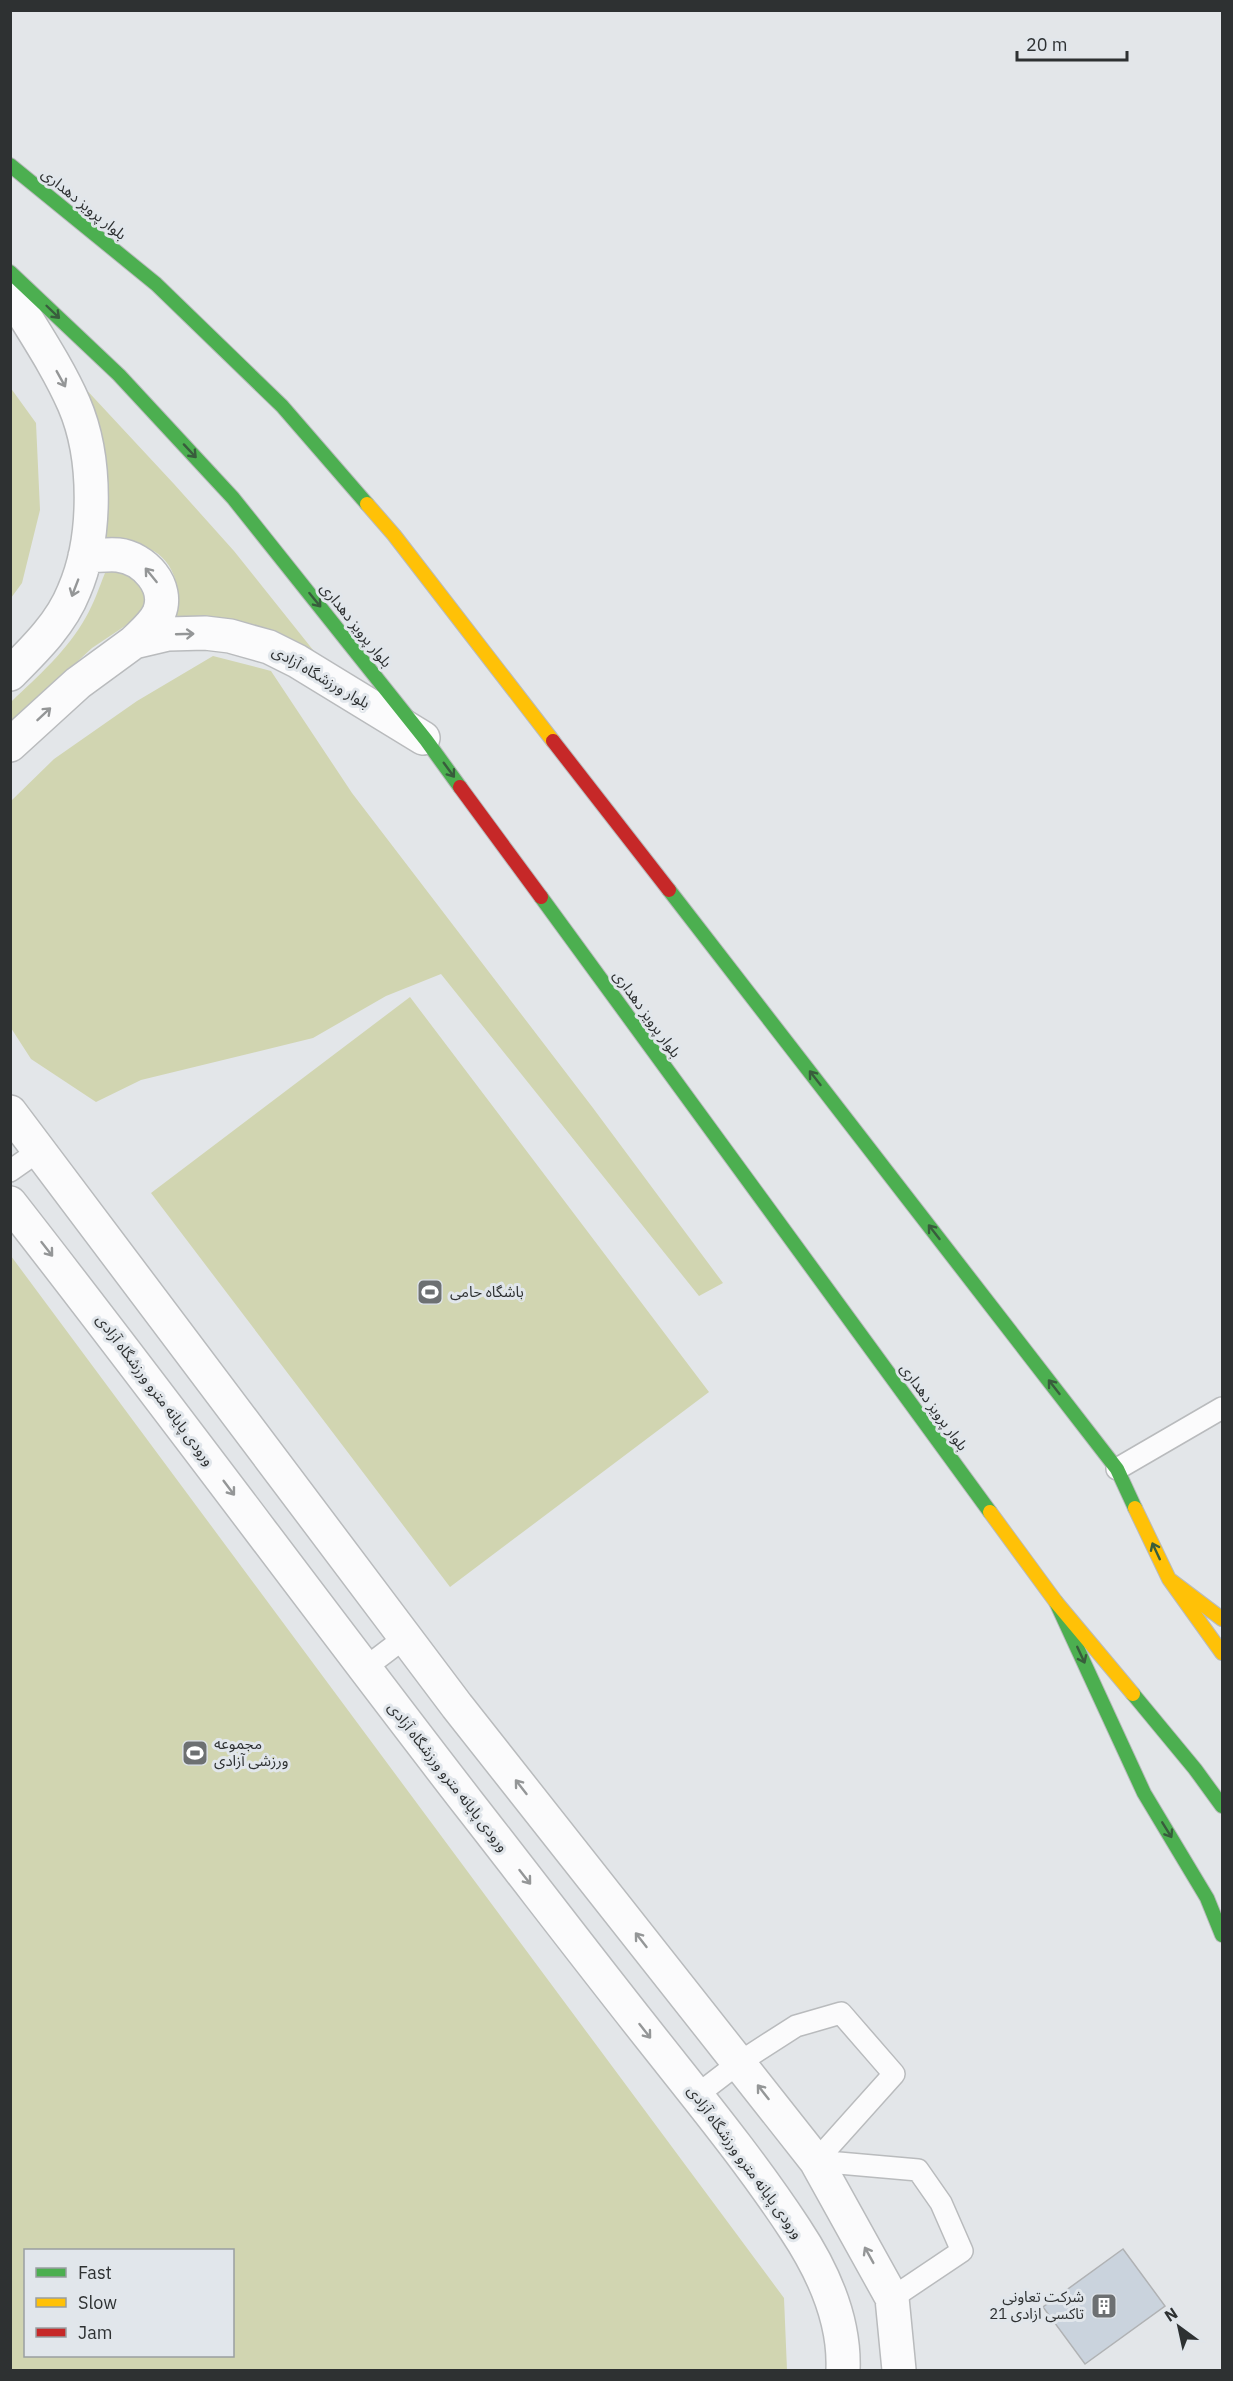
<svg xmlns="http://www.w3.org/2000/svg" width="1233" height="2381" font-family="'IBM Plex Sans','Noto Sans Arabic',sans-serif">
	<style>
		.green { fill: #d1d5b1; fill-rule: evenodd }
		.building { fill: #cad3dd; stroke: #b0b2b4; stroke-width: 1.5 }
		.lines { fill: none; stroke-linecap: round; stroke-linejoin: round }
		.lane-casing { stroke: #b9bbbd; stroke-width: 24 }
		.street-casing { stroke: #b9bbbd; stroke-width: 36 }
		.fast-casing { stroke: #b9bbbd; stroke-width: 16 }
		.slow-casing { stroke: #b9bbbd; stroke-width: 16 }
		.jam-casing { stroke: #b9bbbd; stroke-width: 16 }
		.lane { stroke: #fbfbfc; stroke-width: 21 }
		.street { stroke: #fbfbfc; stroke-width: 33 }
		.fast { stroke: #4caf50; stroke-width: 14 }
		.slow { stroke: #ffc107; stroke-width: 14 }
		.jam { stroke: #c62828; stroke-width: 14 }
		.oneway { stroke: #385d3c }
		.oneway2 { stroke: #949697 }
		.labels { text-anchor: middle; stroke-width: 6; stroke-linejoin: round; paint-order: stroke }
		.street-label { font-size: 15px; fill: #2e3132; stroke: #e1e6eb }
		.poi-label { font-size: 15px; fill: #2e3132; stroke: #e1e6eb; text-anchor: start }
	</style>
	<rect width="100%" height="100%" fill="#e3e6e9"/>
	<path class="green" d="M 68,370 L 174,484 L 234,551 L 329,670 L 179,618 L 175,613 C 175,602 178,587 174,576 C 163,545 131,541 103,539 Z
		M 10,387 L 36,423 L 40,510 L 22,583 L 11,598 Z
		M 110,569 L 131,571 L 153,600 L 134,620 L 92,648 L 11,723 L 11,702 C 38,676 68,650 86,617 C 94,603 99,588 105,573 Z
		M 213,656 L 271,671 L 352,793 L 593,1108 L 723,1283 L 699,1296 L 441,974 L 386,996 L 313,1038 L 141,1080 L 96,1102 L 31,1059 L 11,1028 L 11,801 L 54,759 L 137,701 Z
		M 410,997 L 709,1392 L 450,1587 L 151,1193 Z
		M 11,1256 L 784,2298 L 787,2370 L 11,2370 ZM 232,2250 L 232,2356 L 26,2356 L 26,2250 Z"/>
	<path class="building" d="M 1123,2249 L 1165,2306 L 1085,2364 L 1043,2307 Z"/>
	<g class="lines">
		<g class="lane-casing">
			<path id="lane" d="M 10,1171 L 40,1150
				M 1117,1469 L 1222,1408
				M 365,1668 L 407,1636
				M 697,2095 L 740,2062 L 796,2026 L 841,2013 L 894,2074 L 816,2161
				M 816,2161 L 918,2170 L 941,2203 L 962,2251 L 892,2298"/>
		</g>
		<g class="street-casing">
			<path id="street" d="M 10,292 C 32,329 57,365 74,404 C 97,457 97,538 74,591 C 61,624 34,650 10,674
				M 85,556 C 96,556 107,554 118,555 C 144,558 170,586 159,613 C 154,624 143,633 134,642
				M 10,745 L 78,683 L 134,642 L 168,634 L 205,633 L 230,636 L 269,647 L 297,661 L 423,738
				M 10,1112 L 457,1706 L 816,2161 L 892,2298 L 899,2370
				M 10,1203 C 165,1401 314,1604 468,1803 C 529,1881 589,1960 651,2038 C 700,2100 751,2162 795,2229 C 823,2271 845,2320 843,2370"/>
		</g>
		<g class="fast-casing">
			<path id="fast" d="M 10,165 L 156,284 L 282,406 L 367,504
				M 10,272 L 119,375 L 233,498 L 426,740 L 460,787
				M 669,890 L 1117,1469 L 1135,1508
				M 541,897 L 990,1512
				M 1056,1602 L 1144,1793 L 1207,1898 L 1222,1935
				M 1133,1694 L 1195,1769 L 1222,1806"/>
		</g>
		<g class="slow-casing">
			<path id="slow" d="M 367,504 L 394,535 L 553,741
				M 1135,1508 L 1169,1579 L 1222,1653
				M 990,1512 L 1056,1602 L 1133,1694
				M 1169,1579 L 1222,1619"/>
		</g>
		<g class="jam-casing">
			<path id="jam" d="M 553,741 L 669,890
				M 460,787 L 541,897"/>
		</g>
		<use href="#lane" class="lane"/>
		<use href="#street" class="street"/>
		<use href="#fast" class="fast"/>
		<use href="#slow" class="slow"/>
		<use href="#jam" class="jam"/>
	</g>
	<defs><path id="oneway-shaft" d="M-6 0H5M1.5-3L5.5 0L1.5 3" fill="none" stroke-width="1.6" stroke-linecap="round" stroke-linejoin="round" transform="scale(1.5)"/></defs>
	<g class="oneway">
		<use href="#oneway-shaft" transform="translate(53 312) rotate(44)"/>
		<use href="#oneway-shaft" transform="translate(190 451) rotate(47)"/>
		<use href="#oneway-shaft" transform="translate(315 600) rotate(51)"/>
		<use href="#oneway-shaft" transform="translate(449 770) rotate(54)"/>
		<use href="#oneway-shaft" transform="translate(815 1078) rotate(-128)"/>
		<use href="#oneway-shaft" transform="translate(934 1232) rotate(-128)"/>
		<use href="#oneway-shaft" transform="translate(1054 1387) rotate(-128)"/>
		<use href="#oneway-shaft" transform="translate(1156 1551) rotate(-115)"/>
		<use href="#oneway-shaft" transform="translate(1081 1655) rotate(65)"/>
		<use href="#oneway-shaft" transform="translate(1167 1830) rotate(58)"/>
	</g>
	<g class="oneway2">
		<use href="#oneway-shaft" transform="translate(61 379) rotate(61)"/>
		<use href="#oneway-shaft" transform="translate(151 575) rotate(-129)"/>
		<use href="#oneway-shaft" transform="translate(75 588) rotate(111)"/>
		<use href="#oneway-shaft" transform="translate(185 634) rotate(-2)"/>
		<use href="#oneway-shaft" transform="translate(44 714) rotate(-43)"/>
		<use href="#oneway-shaft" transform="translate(47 1249) rotate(52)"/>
		<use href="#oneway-shaft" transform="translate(229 1488) rotate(53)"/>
		<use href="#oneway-shaft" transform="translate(521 1787) rotate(-128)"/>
		<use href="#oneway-shaft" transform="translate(525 1877) rotate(52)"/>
		<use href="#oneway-shaft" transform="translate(641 1940) rotate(-128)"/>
		<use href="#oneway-shaft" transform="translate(645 2031) rotate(52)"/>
		<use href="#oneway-shaft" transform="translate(763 2092) rotate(-128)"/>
		<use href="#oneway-shaft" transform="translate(869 2255) rotate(-119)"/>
	</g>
	<defs>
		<g id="stadium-square" transform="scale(1.35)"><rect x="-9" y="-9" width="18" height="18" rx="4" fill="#6d7072" stroke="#e1e6eb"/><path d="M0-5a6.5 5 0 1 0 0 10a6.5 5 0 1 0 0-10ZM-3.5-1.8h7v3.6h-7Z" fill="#fff"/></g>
		<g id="building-square" transform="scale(1.35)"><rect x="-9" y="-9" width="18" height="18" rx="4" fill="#6d7072" stroke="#e1e6eb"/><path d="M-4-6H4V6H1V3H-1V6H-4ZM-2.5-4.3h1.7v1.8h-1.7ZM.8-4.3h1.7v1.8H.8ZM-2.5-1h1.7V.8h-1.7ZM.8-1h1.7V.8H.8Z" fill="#fff"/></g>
	</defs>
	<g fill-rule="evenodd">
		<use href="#stadium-square" x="430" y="1292"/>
		<use href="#stadium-square" x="195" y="1753"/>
		<use href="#building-square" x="1104" y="2306"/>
	</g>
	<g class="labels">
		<g class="street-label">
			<text transform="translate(84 204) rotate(39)" y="5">بلوار پرویز دهداری</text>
			<text transform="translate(356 625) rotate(51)" y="5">بلوار پرویز دهداری</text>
			<text transform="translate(321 677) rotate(30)" y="5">بلوار ورزشگاه آزادی</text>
			<text transform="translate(647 1014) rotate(54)" y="5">بلوار پرویز دهداری</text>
			<text transform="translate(155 1390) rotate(53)" y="5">ورودی پایانه مترو ورزشگاه آزادی</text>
			<text transform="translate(934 1407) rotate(54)" y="5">بلوار پرویز دهداری</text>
			<text transform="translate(448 1777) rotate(52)" y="5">ورودی پایانه مترو ورزشگاه آزادی</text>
			<text transform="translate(745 2162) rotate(54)" y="5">ورودی پایانه مترو ورزشگاه آزادی</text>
		</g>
		<g class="poi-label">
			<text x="450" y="1297">باشگاه حامی</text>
			<text x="214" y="1749">مجموعه<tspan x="214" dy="17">ورزشی آزادی</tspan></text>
			<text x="1084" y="2302" text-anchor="end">شرکت تعاونی<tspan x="1084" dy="17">تاکسی ازادی 21</tspan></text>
		</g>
	</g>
	<rect width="1233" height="2381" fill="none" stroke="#2e3132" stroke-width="24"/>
	<rect x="24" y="2249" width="210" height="108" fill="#e1e6eb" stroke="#999ea1" stroke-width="1.5"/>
	<rect x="36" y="2268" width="30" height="9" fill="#4caf50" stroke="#999ea1" stroke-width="1.5"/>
	<text x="78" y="2279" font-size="18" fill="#2e3132">Fast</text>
	<rect x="36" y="2298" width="30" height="9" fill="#ffc107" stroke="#999ea1" stroke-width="1.5"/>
	<text x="78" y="2309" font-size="18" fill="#2e3132">Slow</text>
	<rect x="36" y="2328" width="30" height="9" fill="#c62828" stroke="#999ea1" stroke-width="1.5"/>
	<text x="78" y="2339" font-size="18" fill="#2e3132">Jam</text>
	<g transform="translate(1179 2327) rotate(327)" stroke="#e1e6eb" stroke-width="4.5" paint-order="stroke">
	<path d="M0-4.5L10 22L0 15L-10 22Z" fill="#2e3132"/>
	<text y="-9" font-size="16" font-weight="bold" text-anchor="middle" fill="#2e3132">N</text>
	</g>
	<path d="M1017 51v9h110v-9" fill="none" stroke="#2e3132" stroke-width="3"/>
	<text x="1026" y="51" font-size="18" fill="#2e3132" stroke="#e1e6eb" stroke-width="4.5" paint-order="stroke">20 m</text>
</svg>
